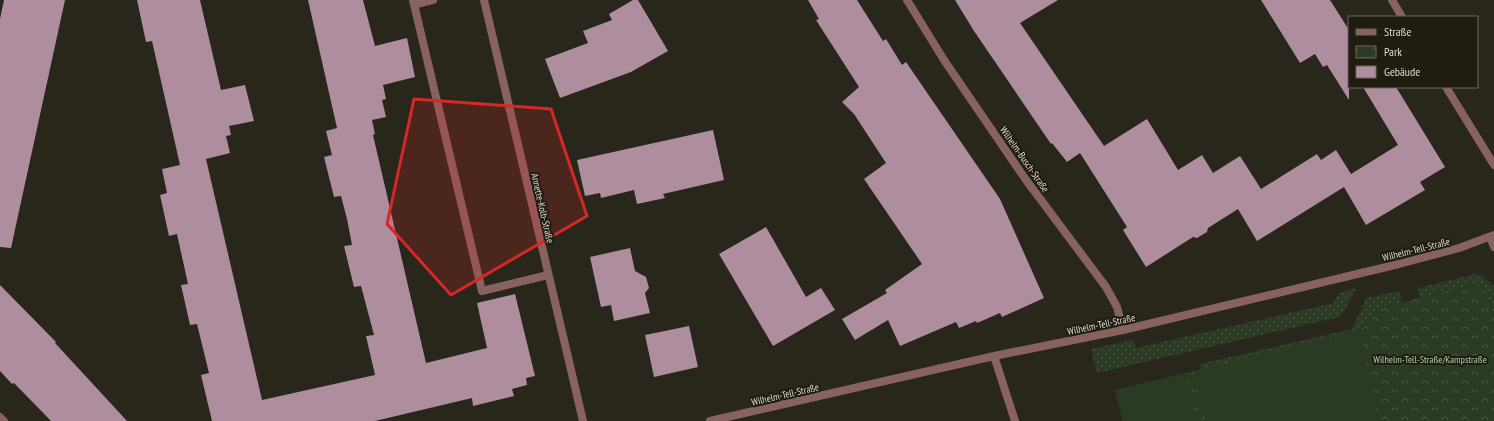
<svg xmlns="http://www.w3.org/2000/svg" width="1494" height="421" font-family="'PT Sans Narrow',sans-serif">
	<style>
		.grass { fill: url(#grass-dots) }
		.park { fill: url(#park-crowns) }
		.garden { fill: #2b3a24 }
		.building { fill: #ae8d9f }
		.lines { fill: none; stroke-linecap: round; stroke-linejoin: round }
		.lane { stroke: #876261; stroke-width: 8 }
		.street { stroke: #876261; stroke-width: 8 }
		.marked { fill: #d62828; fill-opacity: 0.2; stroke: #d62828; stroke-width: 3; stroke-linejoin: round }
		.labels { text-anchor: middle; stroke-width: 4; stroke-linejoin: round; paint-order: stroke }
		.street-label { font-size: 10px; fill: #dedbd4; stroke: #201c12 }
		.park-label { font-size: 10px; fill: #aed2a0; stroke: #201c12 }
	</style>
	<defs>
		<pattern id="grass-dots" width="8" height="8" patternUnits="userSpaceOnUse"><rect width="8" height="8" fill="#2b3a24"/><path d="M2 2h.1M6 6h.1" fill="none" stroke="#495643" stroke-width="1.8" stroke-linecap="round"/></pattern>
		<pattern id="park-crowns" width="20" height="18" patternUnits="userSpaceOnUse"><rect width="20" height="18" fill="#2b3a24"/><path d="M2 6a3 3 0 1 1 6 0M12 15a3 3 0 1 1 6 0" fill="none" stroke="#495643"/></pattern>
	</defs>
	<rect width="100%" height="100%" fill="#29261b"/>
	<path class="grass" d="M 1475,274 L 1481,275 L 1494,286 L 1494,313 L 1481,283 L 1419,298 L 1418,288 Z
		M 1356,288 L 1346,308 L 1339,317 L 1097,373 L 1091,349 L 1133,340 L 1136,348 L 1333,303 L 1341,292 Z
		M 1400,291 L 1402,302 L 1386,306 L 1360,331 L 1201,370 L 1200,364 L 1352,329 L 1366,298 Z"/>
	<path class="park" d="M 1481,283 L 1494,313 L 1494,421 L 1123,421 L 1115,390 L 1360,331 L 1386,306 Z"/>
	<path class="garden" d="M 1360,331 L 1379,421 L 1206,421 L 1194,372 Z
		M 1185,373 L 1196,421 L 1123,421 L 1115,390 Z"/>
	<path class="building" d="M 4,0 L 65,0 L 11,248 L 0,247 L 0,19 Z
		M 137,0 L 200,0 L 221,90 L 245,85 L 254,121 L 229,126 L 231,135 L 226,136 L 230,153 L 206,159 L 262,400 L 375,375 L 366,336 L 374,335 L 361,286 L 354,287 L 344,246 L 352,245 L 347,219 L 341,196 L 334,197 L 324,157 L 332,155 L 326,131 L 337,128 L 308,0 L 363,0 L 375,46 L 407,38 L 415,77 L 383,85 L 386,99 L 382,100 L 386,117 L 372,120 L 375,134 L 373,135 L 426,363 L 487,348 L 477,303 L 515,294 L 535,376 L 526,378 L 527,385 L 512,389 L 514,396 L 473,406 L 472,398 L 375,421 L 212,421 L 201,375 L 209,373 L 197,324 L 190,325 L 181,285 L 188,284 L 177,234 L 169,236 L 160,195 L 167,193 L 162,169 L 180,165 L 152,41 L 146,42 Z
		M 633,0 L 638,0 L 668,51 L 631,72 L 560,98 L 545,59 L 588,43 L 583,31 L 612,20 L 609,14 Z
		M 808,0 L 857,0 L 883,41 L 886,39 L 902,65 L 906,62 L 1000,199 L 1044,298 L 1002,317 L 1000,313 L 977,323 L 976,321 L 959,328 L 956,322 L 900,346 L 888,320 L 855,340 L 842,319 L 887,293 L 885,290 L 922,264 L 864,179 L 886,163 L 854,114 L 842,102 L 859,87 L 816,20 L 819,19 Z
		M 955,0 L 1058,0 L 1020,23 L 1104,146 L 1147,119 L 1178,170 L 1202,155 L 1213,173 L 1240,156 L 1261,189 L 1317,154 L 1321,160 L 1336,150 L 1351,174 L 1398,145 L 1363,87 L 1396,87 L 1445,167 L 1420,182 L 1425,190 L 1366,225 L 1344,187 L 1257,241 L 1238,209 L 1208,228 L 1207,232 L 1197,238 L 1193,237 L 1146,267 L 1123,230 L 1127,227 L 1080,153 L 1067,162 L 1052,143 L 1051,144 L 974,31 Z
		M 1261,0 L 1330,0 L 1349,30 L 1349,100 L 1327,65 L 1323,67 L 1315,54 L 1300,63 Z
		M 713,130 L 724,180 L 663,194 L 665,198 L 637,204 L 634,190 L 601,198 L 600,193 L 585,196 L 577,160 Z
		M 766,227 L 806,297 L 821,288 L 835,310 L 773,346 L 719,254 Z
		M 630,248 L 635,271 L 646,277 L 649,288 L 645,293 L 650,313 L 614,321 L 611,305 L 601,307 L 590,257 Z
		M 0,285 L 56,342 L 55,343 L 127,421 L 51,421 L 14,383 L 12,384 L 0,371 Z
		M 689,326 L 698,367 L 654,377 L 645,335 Z"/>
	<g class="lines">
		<path class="lane" d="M 413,0 L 482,291 L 548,275
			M 414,5 L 433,0"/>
		<path class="street" d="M 484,0 L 583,421
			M 907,0 L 944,60 L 1026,180 L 1106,287 L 1117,307 L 1123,330
			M 1392,0 L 1402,17
			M 1446,87 L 1494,165
			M 1490,237 L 1494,247
			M 994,356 L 1015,421
			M 0,417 L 4,421
			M 710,421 L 994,356 L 1123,330 L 1399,264 L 1459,248 L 1494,235"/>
	</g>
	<path class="marked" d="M 414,99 L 551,109 L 587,216 L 451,295 L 387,224 Z"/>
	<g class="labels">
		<g class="street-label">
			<text transform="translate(1025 159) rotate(55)" y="4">Wilhelm-Busch-Straße</text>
			<text transform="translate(543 208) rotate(77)" y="4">Annette-Kolb-Straße</text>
			<text transform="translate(1416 249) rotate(-14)" y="4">Wilhelm-Tell-Straße</text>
			<text transform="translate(1101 324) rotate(-12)" y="4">Wilhelm-Tell-Straße</text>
			<text transform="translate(785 394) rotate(-13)" y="4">Wilhelm-Tell-Straße</text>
		</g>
		<g class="park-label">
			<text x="1430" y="363">Wilhelm-Tell-Straße/Kampstraße</text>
		</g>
	</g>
	<rect x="1348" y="16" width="130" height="72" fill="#201c12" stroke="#6c6860"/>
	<rect x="1356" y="29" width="20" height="6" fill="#876261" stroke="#6c6860"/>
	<text x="1384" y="36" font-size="12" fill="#dedbd4">Straße</text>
	<rect x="1356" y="46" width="20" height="12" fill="url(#park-crowns)" stroke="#6c6860"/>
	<text x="1384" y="56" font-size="12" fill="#dedbd4">Park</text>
	<rect x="1356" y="66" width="20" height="12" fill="#ae8d9f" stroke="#6c6860"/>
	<text x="1384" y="76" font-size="12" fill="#dedbd4">Gebäude</text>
</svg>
